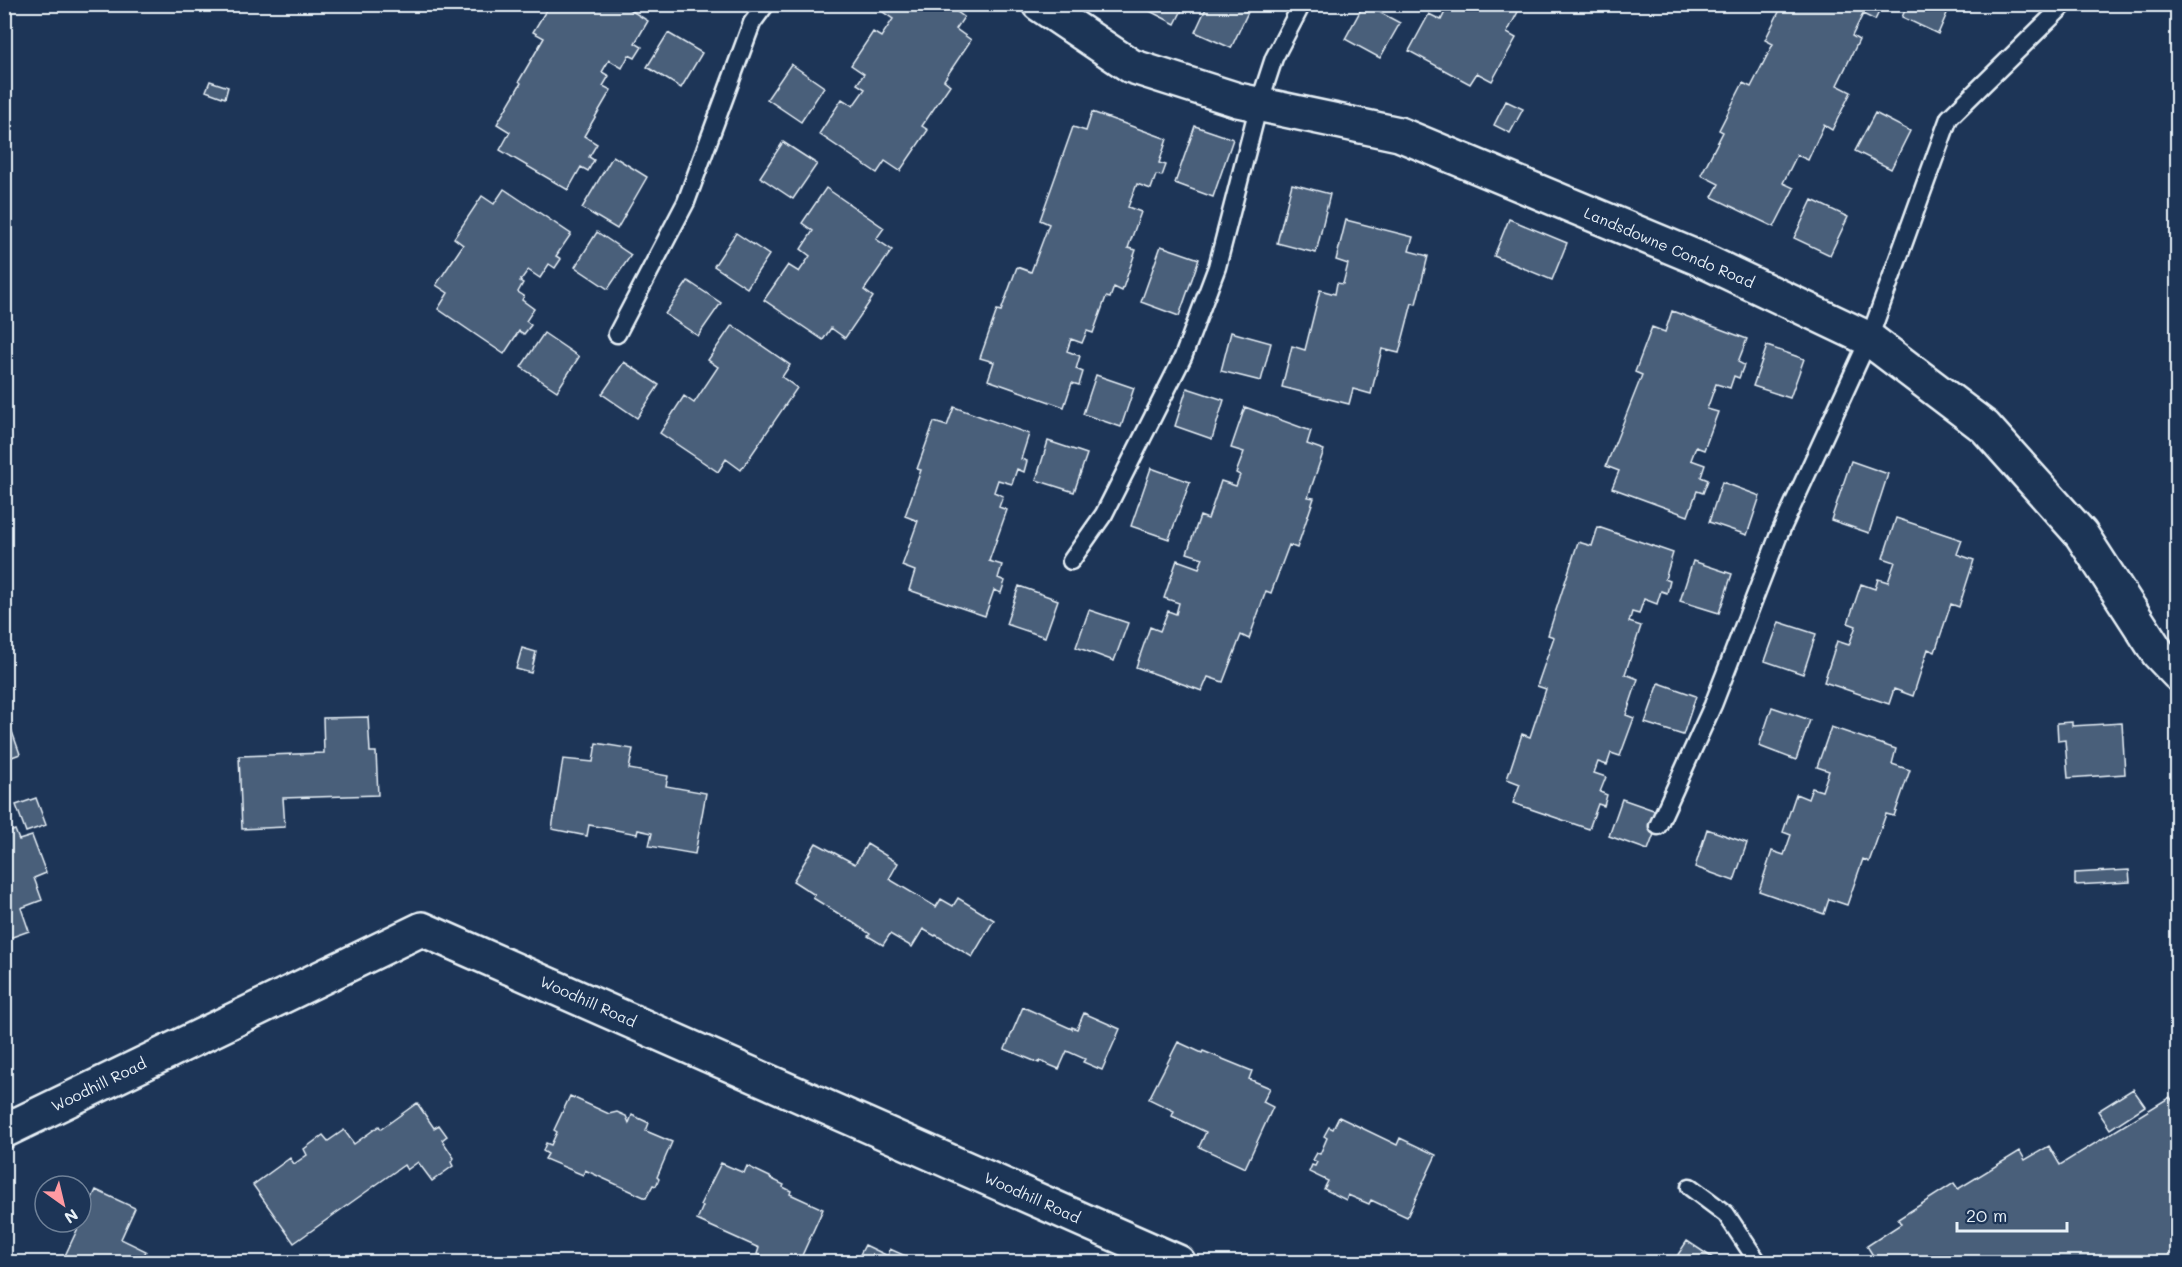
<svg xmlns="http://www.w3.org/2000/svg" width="2182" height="1267" font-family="Mali,sans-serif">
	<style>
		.building { fill: #495e7a; stroke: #e8f1f8; stroke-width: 1.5 }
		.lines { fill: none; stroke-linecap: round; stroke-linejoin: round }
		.lane-casing { stroke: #e8f1f8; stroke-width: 21 }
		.street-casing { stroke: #e8f1f8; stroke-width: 38 }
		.lane { stroke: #1d3557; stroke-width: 16 }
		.street { stroke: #1d3557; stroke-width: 33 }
		.labels { text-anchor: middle; stroke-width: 5; stroke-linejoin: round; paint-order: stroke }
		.street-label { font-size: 15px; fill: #e8f1f8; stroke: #1d3557 }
	</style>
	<rect width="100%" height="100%" fill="#1d3557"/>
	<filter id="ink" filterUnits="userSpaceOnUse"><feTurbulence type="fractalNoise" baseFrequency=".0167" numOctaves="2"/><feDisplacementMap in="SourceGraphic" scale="12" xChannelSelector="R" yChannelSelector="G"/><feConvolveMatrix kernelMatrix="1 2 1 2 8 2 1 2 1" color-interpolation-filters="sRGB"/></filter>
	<g filter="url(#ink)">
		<path class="building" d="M 550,4 L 621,4 L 648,21 L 635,43 L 642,47 L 635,58 L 629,55 L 622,68 L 609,60 L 602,72 L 609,76 L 603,86 L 611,90 L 584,136 L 597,144 L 589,157 L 594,160 L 588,171 L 581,167 L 568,190 L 500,150 L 510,132 L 497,124 L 521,83 L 519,81 L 544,38 L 533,32 Z
			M 888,4 L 946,4 L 964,17 L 956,29 L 971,40 L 944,80 L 950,85 L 922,126 L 928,130 L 900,171 L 885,161 L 877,173 L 819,134 L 842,99 L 853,106 L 865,89 L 857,84 L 864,74 L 851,65 L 873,32 L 881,37 L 893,19 L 883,12 Z
			M 1136,4 L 1185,4 L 1175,24 Z
			M 1208,4 L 1232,4 L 1248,12 L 1231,48 L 1195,32 Z
			M 1364,4 L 1400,23 L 1380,58 L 1345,39 Z
			M 1449,4 L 1522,4 L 1507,33 L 1516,38 L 1492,81 L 1477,73 L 1470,84 L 1409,51 L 1429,14 L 1441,20 Z
			M 1783,4 L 1890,4 L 1887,11 L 1881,8 L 1875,20 L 1863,14 L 1852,36 L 1859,40 L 1837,85 L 1851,92 L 1832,130 L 1824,125 L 1808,160 L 1797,155 L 1783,183 L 1794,188 L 1774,227 L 1712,197 L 1719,184 L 1701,175 L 1723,132 L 1719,130 L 1743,83 L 1751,87 L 1773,44 L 1765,40 Z
			M 1908,4 L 1951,4 L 1938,34 L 1902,17 Z
			M 668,33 L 702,53 L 681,88 L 647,67 Z
			M 791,64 L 824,87 L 801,122 L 767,99 Z
			M 210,81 L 228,87 L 225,98 L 206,91 Z
			M 1506,101 L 1523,109 L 1510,133 L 1494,125 Z
			M 1092,112 L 1167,139 L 1159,163 L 1166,165 L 1162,176 L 1156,175 L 1151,189 L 1137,184 L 1128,207 L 1141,212 L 1128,248 L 1136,250 L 1122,291 L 1114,287 L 1110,298 L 1106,297 L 1093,333 L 1087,331 L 1082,343 L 1071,339 L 1067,351 L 1080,356 L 1076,369 L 1083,372 L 1079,385 L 1072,383 L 1064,407 L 988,380 L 994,362 L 980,358 L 997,310 L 1001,311 L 1017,267 L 1031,272 L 1049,224 L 1040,220 L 1073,127 L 1086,131 Z
			M 1875,113 L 1910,131 L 1891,169 L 1855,151 Z
			M 1195,126 L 1233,139 L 1213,197 L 1175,183 Z
			M 783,142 L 817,164 L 793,199 L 760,177 Z
			M 613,156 L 647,177 L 617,229 L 582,208 Z
			M 1292,184 L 1330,194 L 1316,253 L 1277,243 Z
			M 826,188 L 884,228 L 876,239 L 892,250 L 864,290 L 873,297 L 845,338 L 831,328 L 823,340 L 764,300 L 788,265 L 799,272 L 810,256 L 801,249 L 813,231 L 802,223 Z
			M 504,189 L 571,234 L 556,256 L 561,259 L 555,268 L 549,264 L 540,278 L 528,270 L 520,281 L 523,283 L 518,292 L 524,296 L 522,300 L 534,309 L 526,321 L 531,325 L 524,334 L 519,331 L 504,354 L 438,309 L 448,293 L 436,285 L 463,245 L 454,238 L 482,196 L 494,204 Z
			M 1812,200 L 1848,217 L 1830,255 L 1794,238 Z
			M 1509,219 L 1567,243 L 1552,280 L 1494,256 Z
			M 1346,220 L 1413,237 L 1409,251 L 1428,256 L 1416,304 L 1412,303 L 1399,353 L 1382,349 L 1371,394 L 1353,389 L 1349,404 L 1282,387 L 1292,346 L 1305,350 L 1320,290 L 1335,294 L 1337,283 L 1343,284 L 1348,264 L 1336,260 Z
			M 597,232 L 631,255 L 608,289 L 575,267 Z
			M 736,233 L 769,255 L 747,288 L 714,266 Z
			M 1161,246 L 1199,259 L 1179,316 L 1141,302 Z
			M 688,281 L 721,303 L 698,336 L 665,314 Z
			M 1672,311 L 1747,339 L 1738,362 L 1744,365 L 1739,378 L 1734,376 L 1730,388 L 1716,384 L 1707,409 L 1718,412 L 1704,450 L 1696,447 L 1691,460 L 1705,465 L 1701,477 L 1708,480 L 1703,493 L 1697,491 L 1688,516 L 1612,488 L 1619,471 L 1606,466 L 1642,375 L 1635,372 L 1652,327 L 1665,332 Z
			M 732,325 L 790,365 L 782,377 L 797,388 L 741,470 L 726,459 L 718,472 L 660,433 L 684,396 L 694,403 L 718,367 L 708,360 Z
			M 1231,332 L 1271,343 L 1261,381 L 1221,371 Z
			M 544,333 L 579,357 L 557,391 L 521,367 Z
			M 1767,346 L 1804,359 L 1790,398 L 1753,386 Z
			M 624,362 L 659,385 L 637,418 L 602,394 Z
			M 1096,375 L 1134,388 L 1121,427 L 1083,414 Z
			M 1187,388 L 1224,400 L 1212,439 L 1175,426 Z
			M 954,407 L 1029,434 L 1021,459 L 1027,461 L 1024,472 L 1017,469 L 1012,484 L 998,480 L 994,492 L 1003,496 L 999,507 L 1007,510 L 989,561 L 1002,565 L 998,578 L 1005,581 L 1001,593 L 994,590 L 985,616 L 909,590 L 915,571 L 902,566 L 918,521 L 905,516 L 921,470 L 917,469 L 934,422 L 947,426 Z
			M 1245,407 L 1311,431 L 1307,444 L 1324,450 L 1308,497 L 1314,498 L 1297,548 L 1289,545 L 1271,593 L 1266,591 L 1249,639 L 1241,635 L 1223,682 L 1208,677 L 1202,691 L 1136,667 L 1150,627 L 1160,631 L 1168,611 L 1176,614 L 1179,603 L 1164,598 L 1177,560 L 1199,568 L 1203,558 L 1187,553 L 1200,516 L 1208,519 L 1221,481 L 1236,486 L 1240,475 L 1236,473 L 1244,452 L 1231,448 Z
			M 1048,441 L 1087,454 L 1074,492 L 1036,480 Z
			M 1851,461 L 1888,474 L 1869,533 L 1831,520 Z
			M 1151,468 L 1190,482 L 1169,539 L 1131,526 Z
			M 1722,482 L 1760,496 L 1747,535 L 1709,522 Z
			M 1896,518 L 1962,540 L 1957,554 L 1974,560 L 1959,607 L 1951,604 L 1935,652 L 1928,649 L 1913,696 L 1894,689 L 1889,704 L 1824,682 L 1837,641 L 1849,645 L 1856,626 L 1848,623 L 1861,584 L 1875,589 L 1878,579 L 1888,582 L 1895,562 L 1883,558 Z
			M 1598,527 L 1673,553 L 1665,579 L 1670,581 L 1667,593 L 1661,591 L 1657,604 L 1644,599 L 1639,614 L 1632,612 L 1629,622 L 1641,626 L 1625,674 L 1638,679 L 1626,715 L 1634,718 L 1620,756 L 1611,753 L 1607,765 L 1598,762 L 1594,773 L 1606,777 L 1600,792 L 1607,795 L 1604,806 L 1598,804 L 1589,829 L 1513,803 L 1520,784 L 1507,779 L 1522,734 L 1530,737 L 1546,689 L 1537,686 L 1554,637 L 1548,635 L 1578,542 L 1592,546 Z
			M 1693,561 L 1732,574 L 1719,613 L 1680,601 Z
			M 1019,586 L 1058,600 L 1045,637 L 1006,624 Z
			M 1089,610 L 1128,623 L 1114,661 L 1076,647 Z
			M 1779,622 L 1816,634 L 1803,674 L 1765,661 Z
			M 522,648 L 536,652 L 531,673 L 516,669 Z
			M 1659,683 L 1696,696 L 1683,735 L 1645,723 Z
			M 1772,707 L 1810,720 L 1796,760 L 1759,746 Z
			M 368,717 L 370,752 L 376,752 L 378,795 L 283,798 L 285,827 L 242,829 L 239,756 L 324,753 L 323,718 Z
			M 2072,722 L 2072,726 L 2122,723 L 2125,774 L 2068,778 L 2065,740 L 2058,741 L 2057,723 Z
			M 10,726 L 20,754 L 4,760 L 4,728 Z
			M 1831,727 L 1896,749 L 1892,764 L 1910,770 L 1894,816 L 1886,814 L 1869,862 L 1863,859 L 1847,905 L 1829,899 L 1824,914 L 1759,891 L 1772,851 L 1784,855 L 1791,835 L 1783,832 L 1796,794 L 1808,799 L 1812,788 L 1822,791 L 1829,771 L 1817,767 Z
			M 596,743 L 633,749 L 629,769 L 668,776 L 666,786 L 706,793 L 695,854 L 649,846 L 652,833 L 638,830 L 637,834 L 589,825 L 587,836 L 552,829 L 563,759 L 593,762 Z
			M 36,798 L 46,825 L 26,832 L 16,805 Z
			M 1622,799 L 1662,813 L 1648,850 L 1609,836 Z
			M 1707,829 L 1747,843 L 1734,881 L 1695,867 Z
			M 15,830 L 19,840 L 32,836 L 46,873 L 34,878 L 42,900 L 21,908 L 29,931 L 4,940 L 4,834 Z
			M 816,843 L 855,864 L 867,844 L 898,863 L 889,879 L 936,907 L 941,899 L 953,906 L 958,898 L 994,920 L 972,957 L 936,935 L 935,936 L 923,929 L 912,947 L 890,934 L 883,945 L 868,936 L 870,934 L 852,922 L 813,898 L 815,895 L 793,881 Z
			M 2129,870 L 2130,882 L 2075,885 L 2075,873 Z
			M 1023,1007 L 1072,1029 L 1072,1027 L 1077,1029 L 1084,1013 L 1120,1029 L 1102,1070 L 1083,1062 L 1085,1059 L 1067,1051 L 1059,1069 L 1040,1061 L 1039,1063 L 1005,1049 Z
			M 1178,1042 L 1202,1053 L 1203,1051 L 1252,1071 L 1249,1079 L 1270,1088 L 1263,1102 L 1273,1107 L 1245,1168 L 1199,1147 L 1206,1132 L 1172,1116 L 1174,1111 L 1149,1099 Z
			M 2133,1089 L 2145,1106 L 2110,1129 L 2098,1111 Z
			M 570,1096 L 609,1114 L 617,1112 L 626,1116 L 629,1123 L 632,1115 L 649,1123 L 646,1131 L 672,1142 L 657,1177 L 659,1179 L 656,1186 L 653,1185 L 646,1198 L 585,1170 L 583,1175 L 545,1159 L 548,1154 L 543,1151 L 546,1143 L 551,1145 L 557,1132 L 554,1130 Z
			M 2170,1097 L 2178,1109 L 2178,1262 L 1877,1262 L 1867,1246 L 1901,1224 L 1898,1219 L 1954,1183 L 1958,1189 L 2020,1151 L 2025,1160 L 2049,1146 L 2060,1165 Z
			M 417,1103 L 434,1128 L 439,1125 L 447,1136 L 442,1140 L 454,1158 L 451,1162 L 453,1166 L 432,1181 L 418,1162 L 407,1170 L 404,1165 L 294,1243 L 253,1185 L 290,1158 L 294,1164 L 307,1155 L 304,1149 L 323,1135 L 328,1141 L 344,1130 L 354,1144 L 379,1126 L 381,1129 Z
			M 1339,1117 L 1397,1145 L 1400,1138 L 1436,1155 L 1407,1217 L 1371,1200 L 1369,1204 L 1348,1195 L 1346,1200 L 1324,1189 L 1328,1181 L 1309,1172 L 1312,1165 L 1315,1166 L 1317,1162 L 1313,1160 L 1317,1153 L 1320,1154 L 1327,1138 L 1324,1136 L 1329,1127 L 1333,1129 Z
			M 721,1163 L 744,1173 L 747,1166 L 770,1177 L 770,1178 L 784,1185 L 783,1187 L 791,1191 L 790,1194 L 823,1209 L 799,1262 L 775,1262 L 757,1254 L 759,1248 L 697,1220 L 703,1206 L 700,1205 Z
			M 96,1190 L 135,1208 L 121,1239 L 146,1251 L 141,1262 L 62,1262 Z
			M 1687,1241 L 1719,1262 L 1673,1262 Z
			M 865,1245 L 888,1256 L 890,1249 L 908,1257 L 905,1262 L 856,1262 Z"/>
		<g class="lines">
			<g class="lane-casing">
				<path id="lane" d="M 617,334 L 686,202 L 752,23 L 766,4
					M 1071,561 L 1104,514 L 1183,357 L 1217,267 L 1259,104 L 1274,58 L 1302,4
					M 1658,826 L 1713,705 L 1778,537 L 1869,339 L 1949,118 L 2065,4
					M 1690,1187 L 1726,1214 L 1758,1262"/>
			</g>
			<g class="street-casing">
				<path id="street" d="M 1039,4 L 1131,66 L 1238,100 L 1399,134 L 1698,258 L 1869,339 L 1985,427 L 2081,534 L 2158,653 L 2178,674
					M 4,1131 L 422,929 L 1178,1262"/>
			</g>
			<use href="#lane" class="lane"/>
			<use href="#street" class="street"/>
		</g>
	</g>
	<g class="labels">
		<g class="street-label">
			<text transform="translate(1669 248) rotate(23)" y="5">Landsdowne Condo Road</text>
			<text transform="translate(588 1002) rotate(24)" y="5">Woodhill Road</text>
			<text transform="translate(99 1085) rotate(-26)" y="5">Woodhill Road</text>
			<text transform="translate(1032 1198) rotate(24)" y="5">Woodhill Road</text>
		</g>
	</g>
	<rect width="2182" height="1267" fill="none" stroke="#1d3557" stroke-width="24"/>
	<rect x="12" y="12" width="2158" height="1243" fill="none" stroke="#e8f1f8" stroke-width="2" filter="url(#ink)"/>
	<g transform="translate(63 1204) rotate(146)"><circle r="28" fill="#1d3557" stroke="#6e8097" stroke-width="1.5"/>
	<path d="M0-4.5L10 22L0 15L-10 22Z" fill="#ff9aa2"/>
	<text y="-9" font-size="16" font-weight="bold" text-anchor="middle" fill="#e8f1f8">N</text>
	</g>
	<path d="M1957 1222v9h110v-9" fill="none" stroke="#e8f1f8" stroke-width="3"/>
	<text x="1966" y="1222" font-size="18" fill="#e8f1f8" stroke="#1d3557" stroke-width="4.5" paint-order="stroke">20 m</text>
</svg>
